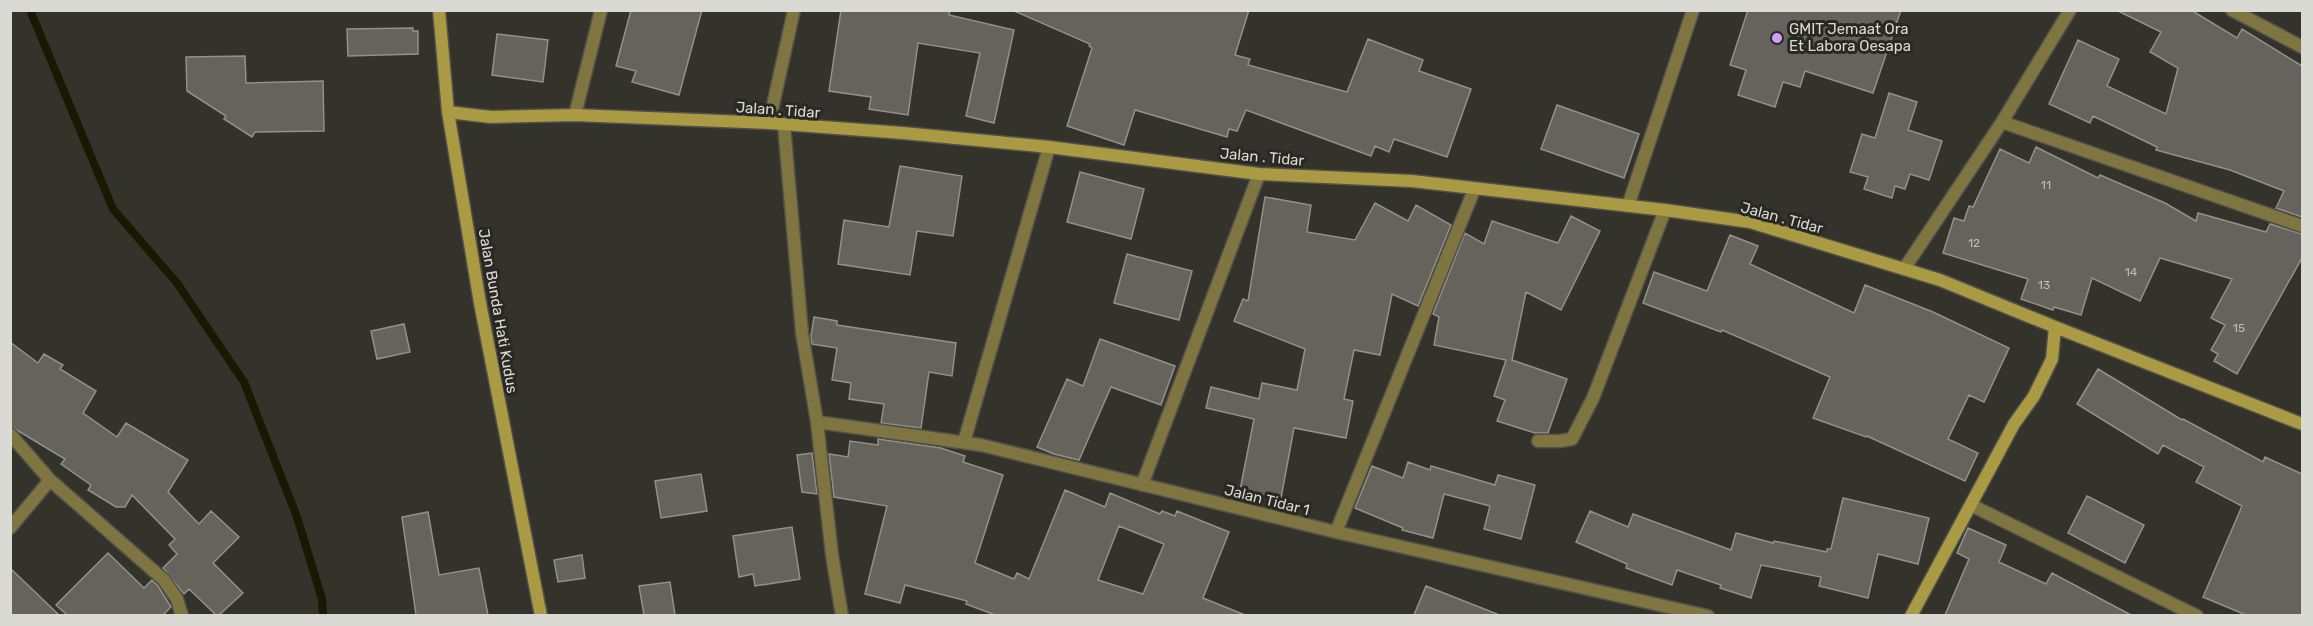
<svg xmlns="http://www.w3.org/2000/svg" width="2313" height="626" font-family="Rubik,sans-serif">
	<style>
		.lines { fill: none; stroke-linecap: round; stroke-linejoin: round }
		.stream { stroke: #1b1701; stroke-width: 8 }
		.building { fill: #65635c; stroke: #929189; stroke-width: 1.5; fill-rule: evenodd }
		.street-casing { stroke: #51504a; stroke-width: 15 }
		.secondary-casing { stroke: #51504a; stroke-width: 15 }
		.street { stroke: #7f7541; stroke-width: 12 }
		.secondary { stroke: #aa9a43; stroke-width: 12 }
		.poi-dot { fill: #d29dfd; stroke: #292822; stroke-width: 2 }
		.labels { text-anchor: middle; stroke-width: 6; stroke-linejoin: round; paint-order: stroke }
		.number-label { font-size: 12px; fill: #bdbcb7 }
		.poi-label { font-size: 15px; fill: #dadad5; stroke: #292822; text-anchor: start }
		.street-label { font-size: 15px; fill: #dadad5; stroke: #292822 }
	</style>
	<rect width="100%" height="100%" fill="#33322b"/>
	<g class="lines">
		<path class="stream" d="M 30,10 L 113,209 L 177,283 L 244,382 L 297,517 L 322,599 L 323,616"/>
	</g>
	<path class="building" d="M 631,10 L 702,10 L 679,95 L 632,82 L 636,71 L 616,66 Z
		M 841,10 L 950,10 L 949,15 L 1014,30 L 994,123 L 966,116 L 980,53 L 918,43 L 908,115 L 869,109 L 871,97 L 829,91 Z
		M 1012,10 L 1249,10 L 1235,55 L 1250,59 L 1248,65 L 1347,92 L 1368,39 L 1423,60 L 1419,71 L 1471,89 L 1447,157 L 1394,139 L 1389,152 L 1375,146 L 1371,156 L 1246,110 L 1237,131 L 1229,129 L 1227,137 L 1135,110 L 1124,145 L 1067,126 L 1092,48 L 1089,46 L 1090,44 Z
		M 1748,10 L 1901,10 L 1873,93 L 1805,71 L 1800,87 L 1783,82 L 1775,107 L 1738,95 L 1746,70 L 1730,65 Z
		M 2116,10 L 2191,10 L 2237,38 L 2242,29 L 2302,66 L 2302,217 L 2276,208 L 2284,191 L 2230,170 L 2156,150 L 2157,147 L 2093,116 L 2090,123 L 2049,104 L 2078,40 L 2119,59 L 2107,86 L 2166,114 L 2178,68 L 2150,52 L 2161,32 Z
		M 413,28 L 413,31 L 418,31 L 418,54 L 348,56 L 347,29 Z
		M 497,34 L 548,40 L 543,82 L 492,75 Z
		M 245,56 L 246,83 L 323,81 L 324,131 L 255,132 L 252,137 L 224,119 L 226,116 L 187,91 L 186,57 Z
		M 1889,93 L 1917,102 L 1908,130 L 1942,141 L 1929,180 L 1910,174 L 1905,189 L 1895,186 L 1892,198 L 1864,189 L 1868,177 L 1850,172 L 1862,134 L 1875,138 Z
		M 1557,105 L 1639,134 L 1624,178 L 1541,149 Z
		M 2036,147 L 2098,178 L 2100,175 L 2165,203 L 2196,221 L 2198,213 L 2266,232 L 2270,224 L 2302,234 L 2302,258 L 2237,374 L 2214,361 L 2218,354 L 2211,350 L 2225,325 L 2211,318 L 2232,279 L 2160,258 L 2140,301 L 2092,278 L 2081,315 L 2054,307 L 2053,310 L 2021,299 L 2028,279 L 1943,253 L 1954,218 L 1964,221 L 1969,206 L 1973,207 L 2000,149 L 2029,163 Z
		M 900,166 L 962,176 L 953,236 L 917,231 L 910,275 L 838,264 L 844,220 L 889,227 Z
		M 1080,172 L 1144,189 L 1131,239 L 1067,222 Z
		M 1265,197 L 1311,205 L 1307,232 L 1355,240 L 1375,203 L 1408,221 L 1416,205 L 1451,225 L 1418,306 L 1392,294 L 1380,355 L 1354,350 L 1344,399 L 1353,401 L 1346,438 L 1294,428 L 1281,498 L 1240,490 L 1254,419 L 1206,408 L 1211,387 L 1259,399 L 1262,383 L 1297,390 L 1305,349 L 1234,321 L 1243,299 L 1248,301 Z
		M 1571,216 L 1600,231 L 1561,310 L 1526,292 L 1512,360 L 1567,379 L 1548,433 L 1535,433 L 1497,421 L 1505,400 L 1494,396 L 1506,360 L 1434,345 L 1439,317 L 1433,314 L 1465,233 L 1484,244 L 1492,221 L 1558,243 Z
		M 1730,235 L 1758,246 L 1750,264 L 1854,313 L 1865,285 L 1933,312 L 2009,348 L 1984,402 L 1969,395 L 1948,439 L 1978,453 L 1965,481 L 1867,436 L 1866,437 L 1813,418 L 1830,377 L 1722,330 L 1721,332 L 1643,303 L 1654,272 L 1707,291 Z
		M 1127,254 L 1192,271 L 1179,320 L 1114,303 Z
		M 814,317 L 837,321 L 837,325 L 956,343 L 952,376 L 929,372 L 921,428 L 881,423 L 884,404 L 849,399 L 851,383 L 832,380 L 837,348 L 812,344 L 811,336 Z
		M 404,324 L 410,352 L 377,359 L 371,331 Z
		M 1100,339 L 1175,366 L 1161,405 L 1111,387 L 1079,460 L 1054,454 L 1037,447 L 1067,379 L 1083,386 Z
		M 10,342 L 38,363 L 44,354 L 63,365 L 60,369 L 96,391 L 83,413 L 117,437 L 126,423 L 188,460 L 168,492 L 199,524 L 211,511 L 239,537 L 213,563 L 243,593 L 219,615 L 216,615 L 189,589 L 184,594 L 163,568 L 177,554 L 169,545 L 175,539 L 132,495 L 125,507 L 116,507 L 88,490 L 91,485 L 61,464 L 65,459 L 10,426 Z
		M 2098,369 L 2182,420 L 2183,419 L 2263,462 L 2265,457 L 2302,474 L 2302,615 L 2246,615 L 2203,597 L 2242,506 L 2196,482 L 2204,467 L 2163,445 L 2158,454 L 2077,404 Z
		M 878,439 L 941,448 L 965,456 L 963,462 L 1003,475 L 975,563 L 1014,579 L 1017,573 L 1029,579 L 1065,490 L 1105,507 L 1110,493 L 1160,514 L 1162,511 L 1175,516 L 1177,511 L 1229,532 L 1203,598 L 1245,615 L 995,615 L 966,604 L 967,601 L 905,585 L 900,603 L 865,594 L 887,506 L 834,497 L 829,454 L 848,457 L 850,441 L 878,445 ZM 1119,526 L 1164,544 L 1143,594 L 1098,580 Z
		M 812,453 L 817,494 L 802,492 L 797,455 Z
		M 1408,462 L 1430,470 L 1431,466 L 1495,485 L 1498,475 L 1535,485 L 1521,539 L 1484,529 L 1490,506 L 1444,494 L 1433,538 L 1402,530 L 1403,528 L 1355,508 L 1372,466 L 1403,478 Z
		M 701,474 L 707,511 L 661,518 L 655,481 Z
		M 2087,496 L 2144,525 L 2125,563 L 2068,533 Z
		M 1843,498 L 1929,518 L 1918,564 L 1878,554 L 1868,598 L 1819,586 L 1821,577 L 1761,565 L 1751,598 L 1720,588 L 1721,585 L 1677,570 L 1672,585 L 1626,568 L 1627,564 L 1576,542 L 1590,511 L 1628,527 L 1633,514 L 1731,550 L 1736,533 L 1773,543 L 1774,541 L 1827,552 L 1827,549 L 1831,549 Z
		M 428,512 L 439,575 L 479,568 L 488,615 L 416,615 L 402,517 Z
		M 792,527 L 800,579 L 755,586 L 753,574 L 739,577 L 733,536 Z
		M 1968,528 L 2006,545 L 1999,562 L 2046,584 L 2052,573 L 2131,615 L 1945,615 L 1969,559 L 1957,553 Z
		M 108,553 L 144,588 L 152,580 L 158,586 L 171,607 L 163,615 L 67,615 L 56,605 Z
		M 582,555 L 585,578 L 558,582 L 554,560 Z
		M 10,568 L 59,615 L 10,615 Z
		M 670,582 L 675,615 L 644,615 L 639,586 Z
		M 1426,586 L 1497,614 L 1497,615 L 1414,615 Z"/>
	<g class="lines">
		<g class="street-casing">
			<path id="street" d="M 2232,10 L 2302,47
				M 575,115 L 601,10
				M 2002,122 L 2302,226
				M 769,123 L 794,10
				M 784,125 L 802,333 L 817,422 L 832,555 L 842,616
				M 1628,206 L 1693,10
				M 1904,269 L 2002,122 L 2070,10
				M 817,422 L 981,445 L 1336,532 L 1708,616
				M 10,434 L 50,480 L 164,580 L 177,599 L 182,616
				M 1538,441 L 1560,441 L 1572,439 L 1593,398 L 1665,210
				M 964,442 L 1049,147
				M 1142,485 L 1259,174
				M 1971,505 L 2197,616
				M 10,528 L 50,480
				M 1336,532 L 1474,190"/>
		</g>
		<g class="secondary-casing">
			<path id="secondary" d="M 439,10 L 448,112 L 480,303 L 541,616
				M 448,112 L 491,117 L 575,115 L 769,123 L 903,133 L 1049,147 L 1259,174 L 1412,181 L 1665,210 L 1750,222 L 1940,280 L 2055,327 L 2302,424
				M 1911,616 L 2014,424 L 2034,396 L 2052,359 L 2055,327"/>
		</g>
		<use href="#street" class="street"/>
		<use href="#secondary" class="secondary"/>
	</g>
	<circle class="poi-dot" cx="1777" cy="38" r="6"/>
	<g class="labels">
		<g class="number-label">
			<text x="2046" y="189">11</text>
			<text x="1974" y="247">12</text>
			<text x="2131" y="276">14</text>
			<text x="2044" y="289">13</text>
			<text x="2239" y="332">15</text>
		</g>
		<g class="poi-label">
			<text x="1789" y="34">GMIT Jemaat Ora<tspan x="1789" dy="17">Et Labora Oesapa</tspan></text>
		</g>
		<g class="street-label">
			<text transform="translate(778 110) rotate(4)" y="5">Jalan . Tidar</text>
			<text transform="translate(1262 157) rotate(5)" y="5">Jalan . Tidar</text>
			<text transform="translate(1782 218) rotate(15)" y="5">Jalan . Tidar</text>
			<text transform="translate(498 311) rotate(80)" y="5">Jalan Bunda Hati Kudus</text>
			<text transform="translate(1267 500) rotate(14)" y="5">Jalan Tidar 1</text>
		</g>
	</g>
	<rect width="2313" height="626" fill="none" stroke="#dadad5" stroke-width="24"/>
</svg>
